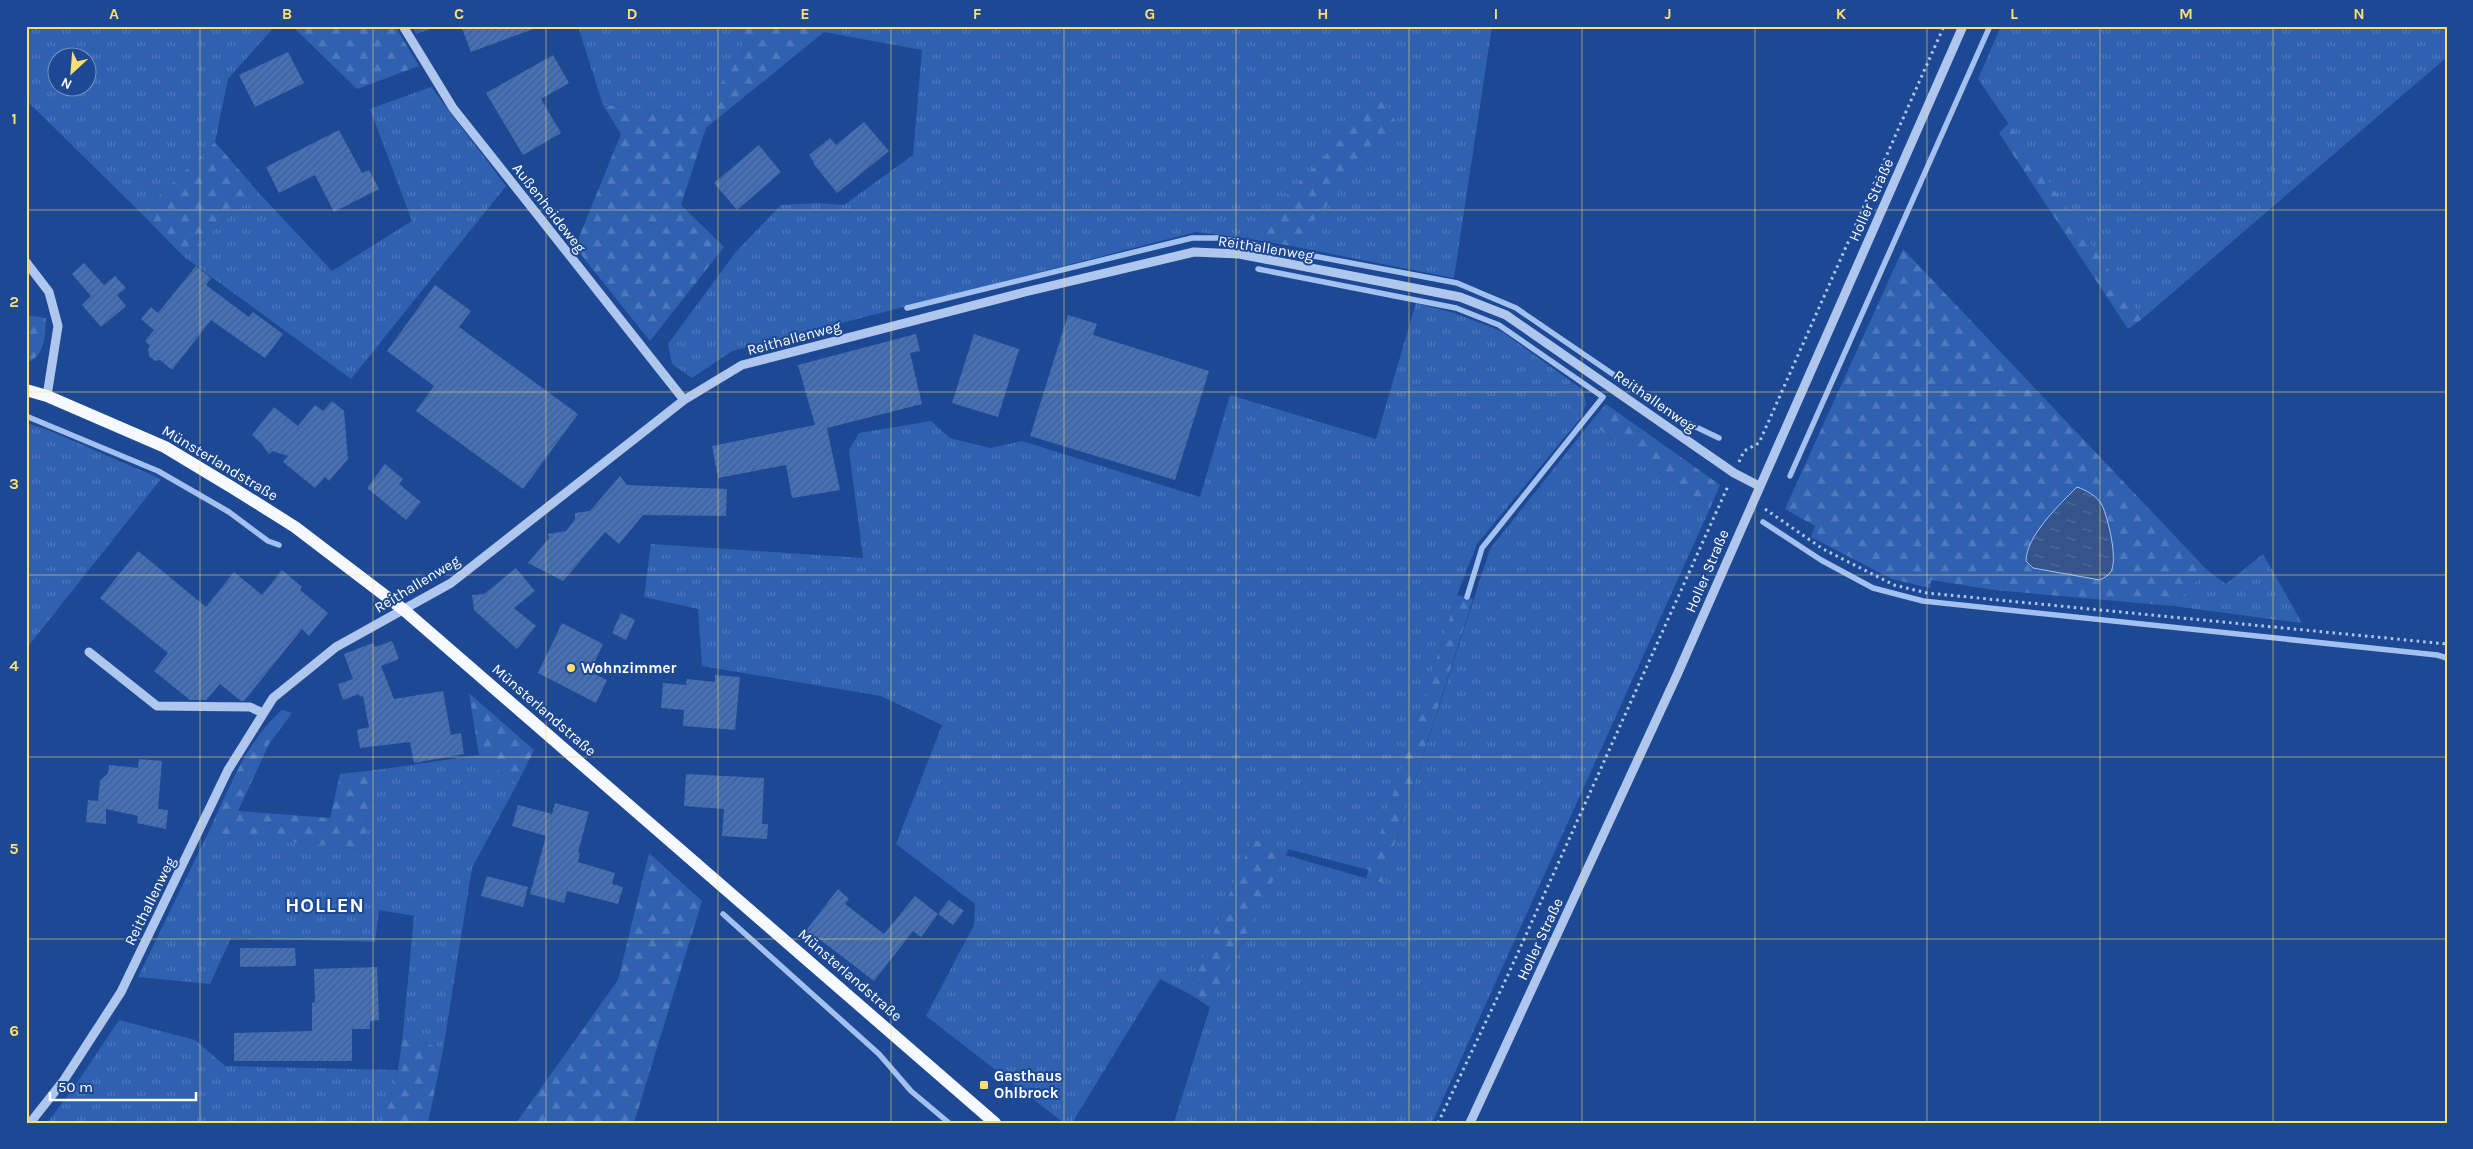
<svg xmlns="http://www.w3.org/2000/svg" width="2473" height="1149" font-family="Karla,sans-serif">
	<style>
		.grass { fill: url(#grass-tufts); fill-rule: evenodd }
		.forest { fill: url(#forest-firs) }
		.water { fill: url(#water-ripples); stroke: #a2c1f0 }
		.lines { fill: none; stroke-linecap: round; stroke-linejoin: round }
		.stream { stroke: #a2c1f0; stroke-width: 5.5 }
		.building { fill: url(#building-hatch) }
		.path { stroke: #afc7ee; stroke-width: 3; stroke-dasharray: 2.5 4; stroke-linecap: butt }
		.minor { stroke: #afc7ee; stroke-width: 9 }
		.major { stroke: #f6f9ff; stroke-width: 12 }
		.grid { fill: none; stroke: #fede6d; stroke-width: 1; stroke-opacity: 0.55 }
		.poi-dot { fill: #fede6d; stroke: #1d4893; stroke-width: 2 }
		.labels { text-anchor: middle; stroke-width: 4; stroke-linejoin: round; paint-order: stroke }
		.street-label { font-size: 15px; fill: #fff; stroke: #1d4893 }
		.poi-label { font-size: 15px; font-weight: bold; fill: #fff; stroke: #1d4893; text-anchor: start }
		.district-label { font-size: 20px; font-weight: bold; letter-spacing: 1px; fill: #fff; stroke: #1d4893 }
		.neatline { fill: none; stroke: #fede6d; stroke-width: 2 }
		.grid-label { font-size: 16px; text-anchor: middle; font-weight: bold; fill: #fede6d }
	</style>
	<defs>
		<pattern id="grass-tufts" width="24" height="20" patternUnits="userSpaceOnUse" patternTransform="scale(1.25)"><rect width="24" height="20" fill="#3061b1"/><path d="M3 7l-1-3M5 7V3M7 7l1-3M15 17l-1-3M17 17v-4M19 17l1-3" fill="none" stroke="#4f79bd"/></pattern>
		<pattern id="forest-firs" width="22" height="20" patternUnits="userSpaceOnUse" patternTransform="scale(1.25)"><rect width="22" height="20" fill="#3061b1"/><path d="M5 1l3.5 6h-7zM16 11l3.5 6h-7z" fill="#4f79bd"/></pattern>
		<pattern id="water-ripples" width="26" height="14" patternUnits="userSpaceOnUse" patternTransform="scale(1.25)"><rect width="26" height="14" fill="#35548b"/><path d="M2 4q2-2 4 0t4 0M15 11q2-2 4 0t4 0" fill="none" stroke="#536e9c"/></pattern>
		<pattern id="building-hatch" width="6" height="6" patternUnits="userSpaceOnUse" patternTransform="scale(1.25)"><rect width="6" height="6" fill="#4571ba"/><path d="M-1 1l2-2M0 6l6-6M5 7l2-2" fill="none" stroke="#495d7e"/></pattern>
	</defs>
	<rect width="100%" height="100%" fill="#1d4893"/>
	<path class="grass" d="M 26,26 L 275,26 L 228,79 L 215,142 L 141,213 L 26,100 ZM 58,58 L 88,58 L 88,88 L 58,88 Z
		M 412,26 L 439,26 L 416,34 Z
		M 578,26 L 739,26 L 744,52 L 698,114 L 603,105 Z
		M 824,26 L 1492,26 L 1454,278 L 1291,246 L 1398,125 L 1381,99 L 1245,238 L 1196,232 L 732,351 L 692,378 L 672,364 L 668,344 L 735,253 L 781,205 L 818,203 L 844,205 L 913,155 L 922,50 L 824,32 Z
		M 2001,26 L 2447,26 L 2447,57 L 2142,319 L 1978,79 Z
		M 431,87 L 506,186 L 351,379 L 183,256 L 258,192 L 332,271 L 412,221 L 370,109 Z
		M 1416,303 L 1454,313 L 1501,331 L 1583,390 L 1586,404 L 1582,416 L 1477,544 L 1457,595 L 1369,870 L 1252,840 L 1188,993 L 1160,979 L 1072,1123 L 1064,1123 L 926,1016 L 974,925 L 975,904 L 896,844 L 942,725 L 881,696 L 702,666 L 698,609 L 644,597 L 651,544 L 863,558 L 849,450 L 859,433 L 931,421 L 950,438 L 990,448 L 1022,441 L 1200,497 L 1230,395 L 1376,439 Z
		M 26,423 L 48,430 L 161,479 L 26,649 Z
		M 1590,423 L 1710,508 L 1432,1123 L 1174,1123 L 1210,1007 L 1285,855 L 1382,883 L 1490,549 Z
		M 2263,554 L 2302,623 L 2173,606 L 2207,570 L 2226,584 Z
		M 479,755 L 517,784 L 472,868 L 443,1050 L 403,1033 L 414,916 L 379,910 L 375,942 L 231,938 L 210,984 L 138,977 L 208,833 L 362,849 L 376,770 Z
		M 119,1020 L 195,1040 L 225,1066 L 398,1070 L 383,1123 L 47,1123 L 75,1086 Z"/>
	<path class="forest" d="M 292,26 L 395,26 L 419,66 L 357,89 Z
		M 739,26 L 824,26 L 824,32 L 706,128 L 681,205 L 724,247 L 650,341 L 575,247 L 621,134 L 603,105 L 698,114 L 744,52 Z
		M 1381,98 L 1398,125 L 1291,246 L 1245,238 Z
		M 2009,123 L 2142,319 L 2128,329 L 1999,133 Z
		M 215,142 L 258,192 L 183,256 L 141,213 Z
		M 1903,249 L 2207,570 L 2173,606 L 1994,590 L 1931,580 L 1930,588 L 1892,579 L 1811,537 L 1815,526 L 1785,509 Z
		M 26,315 L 46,318 C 45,335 46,356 26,363 Z
		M 1606,404 L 1720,485 L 1710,508 L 1590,423 Z
		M 1457,595 L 1473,599 L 1382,883 L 1366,878 Z
		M 469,693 L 534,750 L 517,784 L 479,755 Z
		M 282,710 L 292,713 L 269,744 L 238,811 L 330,818 L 340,774 L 376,770 L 362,849 L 208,833 C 228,791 246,741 282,710 Z
		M 1252,840 L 1289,848 L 1210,1007 L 1188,993 Z
		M 649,853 L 702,901 L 634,1123 L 516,1123 L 618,980 Z
		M 403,1033 L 443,1050 L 428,1123 L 383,1123 L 398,1070 Z"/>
	<path class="water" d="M 2077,487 C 2086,490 2097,496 2102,505 C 2108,518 2119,562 2110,573 C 2108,576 2103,578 2100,580 L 2033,568 L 2026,561 C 2026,536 2060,504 2077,487 Z"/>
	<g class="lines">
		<path class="stream" d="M 1258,269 L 1456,308 L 1499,325 L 1603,397 L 1482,548 L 1467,597
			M 907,308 L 1192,238 L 1218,238 L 1457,283 L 1516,308 L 1677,418 L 1719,438
			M 26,416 L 158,471 L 229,512 L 268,541 L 279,545
			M 1790,476 L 1990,26
			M 1763,522 L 1821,560 L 1873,588 L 1923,601 L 2437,655 L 2447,658
			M 723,914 L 879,1054 L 911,1091 L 949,1123"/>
	</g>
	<path class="building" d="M 461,26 L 535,26 L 536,28 L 471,52 Z
		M 288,52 L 304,83 L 255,107 L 239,75 Z
		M 553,55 L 569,83 L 541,99 L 561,133 L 523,155 L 486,93 Z
		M 864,122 L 889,151 L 837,193 L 813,163 L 814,162 L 809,155 L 830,138 L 836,145 Z
		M 339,130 L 362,173 L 369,170 L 379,189 L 334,212 L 315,175 L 279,193 L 266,167 Z
		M 759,145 L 781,172 L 737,210 L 714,183 Z
		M 84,263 L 104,285 L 115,276 L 126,288 L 117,295 L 126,306 L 101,327 L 82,305 L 91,296 L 72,274 Z
		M 196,266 L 211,278 L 206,285 L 249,317 L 253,312 L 283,334 L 265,358 L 211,320 L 172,370 L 160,360 L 155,361 L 149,356 L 148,349 L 150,346 L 145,341 L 154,330 L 141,319 L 151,307 L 158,313 Z
		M 435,285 L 471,311 L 459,327 L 578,414 L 523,489 L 416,411 L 434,386 L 387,351 Z
		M 1068,315 L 1097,324 L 1093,335 L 1209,371 L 1175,480 L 1030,436 Z
		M 916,334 L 920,351 L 910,353 L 922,404 L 827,428 L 840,490 L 792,498 L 786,465 L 718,478 L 712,446 L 815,425 L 798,365 Z
		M 974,334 L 1019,349 L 998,417 L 952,403 Z
		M 332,401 L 344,411 L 348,459 L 329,481 L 325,477 L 315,488 L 283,462 L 288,456 L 272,451 L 269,454 L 261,443 L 252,435 L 274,407 L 298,426 L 315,405 L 323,411 Z
		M 385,464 L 403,479 L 399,484 L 421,502 L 406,520 L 367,488 Z
		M 620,476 L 627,485 L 727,489 L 726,516 L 643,515 L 619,544 L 605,532 L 563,581 L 528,563 L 549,538 L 548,534 L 566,531 L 575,519 L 575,513 L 590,511 Z
		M 138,551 L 206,607 L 234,572 L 262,595 L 282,570 L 302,587 L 300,590 L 328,613 L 309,636 L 302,629 L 244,701 L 241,701 L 220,684 L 206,700 L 190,700 L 154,671 L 168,653 L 100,598 Z
		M 516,568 L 535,591 L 514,608 L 536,626 L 517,649 L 474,610 L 472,595 L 484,594 Z
		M 621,613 L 635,620 L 626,640 L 612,633 Z
		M 562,623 L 603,644 L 590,672 L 607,680 L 596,703 L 538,673 Z
		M 392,641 L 399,659 L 381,666 L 394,699 L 443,691 L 451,735 L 461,733 L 464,754 L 414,763 L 410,742 L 360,748 L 357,730 L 369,727 L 363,696 L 360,697 L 359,694 L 343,700 L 338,684 L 353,679 L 344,654 L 373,643 L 375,647 Z
		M 715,675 L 740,677 L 735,730 L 683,726 L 684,710 L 661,708 L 663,683 L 686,685 L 687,679 L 715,682 Z
		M 139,759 L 162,761 L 158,809 L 168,810 L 166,829 L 137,823 L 138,816 L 106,809 L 106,824 L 86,822 L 88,800 L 98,801 L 100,781 L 108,773 L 109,765 L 138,768 Z
		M 686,774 L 764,778 L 762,824 L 768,824 L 767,839 L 722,836 L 724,809 L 684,806 Z
		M 555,803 L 589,812 L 578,852 L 580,853 L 578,862 L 615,873 L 612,884 L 623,887 L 618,904 L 567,891 L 564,903 L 530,894 L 546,836 L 512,826 L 518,805 L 552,814 Z
		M 487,876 L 528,887 L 523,907 L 481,896 Z
		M 838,889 L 849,899 L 845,904 L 884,934 L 915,896 L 938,914 L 921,937 L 913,931 L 874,981 L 818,938 L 816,941 L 805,932 Z
		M 949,900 L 964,911 L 953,925 L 938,914 Z
		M 240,948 L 295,948 L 296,966 L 240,967 Z
		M 377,967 L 379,1020 L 370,1021 L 370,1029 L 352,1029 L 352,1061 L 234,1061 L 234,1033 L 312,1031 L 312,1003 L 315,1002 L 314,969 Z"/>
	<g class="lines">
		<path class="path" d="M 1739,462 L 1744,451 L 1759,443 L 1944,26
			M 1765,509 L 1823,549 L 1894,585 L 1927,593 L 2447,644
			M 1438,1123 L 1507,977 L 1728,486"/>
		<path class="minor" d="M 403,26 L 453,108 L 684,400
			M 26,262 L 49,292 L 58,326 L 47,396
			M 89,652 L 157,706 L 250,707 L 263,713
			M 30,1123 L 64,1080 L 121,992 L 228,770 L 273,698 L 336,647 L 451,583 L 684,400 L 742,365 L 1025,292 L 1194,252 L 1239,254 L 1460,297 L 1506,315 L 1734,473 L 1759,486
			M 1470,1123 L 1677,675 L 1963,26"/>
		<path class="major" d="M 26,390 L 47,396 L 165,447 L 233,488 L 295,527 L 404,610 L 995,1123"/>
	</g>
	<path class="grid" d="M 200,26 L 200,1123M 373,26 L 373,1123M 546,26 L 546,1123M 718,26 L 718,1123M 891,26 L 891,1123M 1064,26 L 1064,1123M 1236,26 L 1236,1123M 1409,26 L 1409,1123M 1582,26 L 1582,1123M 1755,26 L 1755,1123M 1927,26 L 1927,1123M 2100,26 L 2100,1123M 2273,26 L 2273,1123M 26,210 L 2447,210M 26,392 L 2447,392M 26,575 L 2447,575M 26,757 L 2447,757M 26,939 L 2447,939"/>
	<g class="poi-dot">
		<circle cx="571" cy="668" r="5"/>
		<rect x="979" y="1080" width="10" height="10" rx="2.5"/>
	</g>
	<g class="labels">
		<g class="street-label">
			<text transform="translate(1871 200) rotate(-66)" y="5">Holler Straße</text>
			<text transform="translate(549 208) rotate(52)" y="5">Außenheideweg</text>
			<text transform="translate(1266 248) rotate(9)" y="5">Reithallenweg</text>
			<text transform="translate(794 338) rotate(-15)" y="5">Reithallenweg</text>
			<text transform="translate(1655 401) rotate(35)" y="5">Reithallenweg</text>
			<text transform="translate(220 463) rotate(31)" y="5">Münsterlandstraße</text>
			<text transform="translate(1707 571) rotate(-67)" y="5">Holler Straße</text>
			<text transform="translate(417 584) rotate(-31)" y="5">Reithallenweg</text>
			<text transform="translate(544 710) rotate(41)" y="5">Münsterlandstraße</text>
			<text transform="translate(150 901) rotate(-64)" y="5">Reithallenweg</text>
			<text transform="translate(1540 939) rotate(-65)" y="5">Holler Straße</text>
			<text transform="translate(850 975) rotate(41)" y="5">Münsterlandstraße</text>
		</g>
		<g class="poi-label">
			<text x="581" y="673">Wohnzimmer</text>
			<text x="994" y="1081">Gasthaus<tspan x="994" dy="17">Ohlbrock</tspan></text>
		</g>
		<g class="district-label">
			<text x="325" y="912">HOLLEN</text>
		</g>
	</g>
	<rect width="2473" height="1149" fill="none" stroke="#1d4893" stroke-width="55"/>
	<g transform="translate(72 72) rotate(206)"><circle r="24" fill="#1d4893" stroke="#7791be"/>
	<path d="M0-4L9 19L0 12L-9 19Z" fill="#fede6d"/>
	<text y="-8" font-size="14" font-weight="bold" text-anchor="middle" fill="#ffffff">N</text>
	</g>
	<path d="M50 1092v8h146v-8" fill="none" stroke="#ffffff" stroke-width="2.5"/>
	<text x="58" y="1092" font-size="15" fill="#ffffff" stroke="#1d4893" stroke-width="4" paint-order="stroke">50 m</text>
	<rect x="28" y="28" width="2418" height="1094" class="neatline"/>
	<g class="grid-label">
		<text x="114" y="19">A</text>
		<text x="287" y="19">B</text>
		<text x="459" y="19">C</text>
		<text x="632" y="19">D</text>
		<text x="805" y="19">E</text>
		<text x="977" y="19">F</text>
		<text x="1150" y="19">G</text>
		<text x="1323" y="19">H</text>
		<text x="1496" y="19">I</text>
		<text x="1668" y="19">J</text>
		<text x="1841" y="19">K</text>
		<text x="2014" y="19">L</text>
		<text x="2186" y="19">M</text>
		<text x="2359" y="19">N</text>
		<text x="14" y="124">1</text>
		<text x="14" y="307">2</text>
		<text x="14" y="489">3</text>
		<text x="14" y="671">4</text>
		<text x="14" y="854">5</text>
		<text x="14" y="1036">6</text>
	</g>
</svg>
